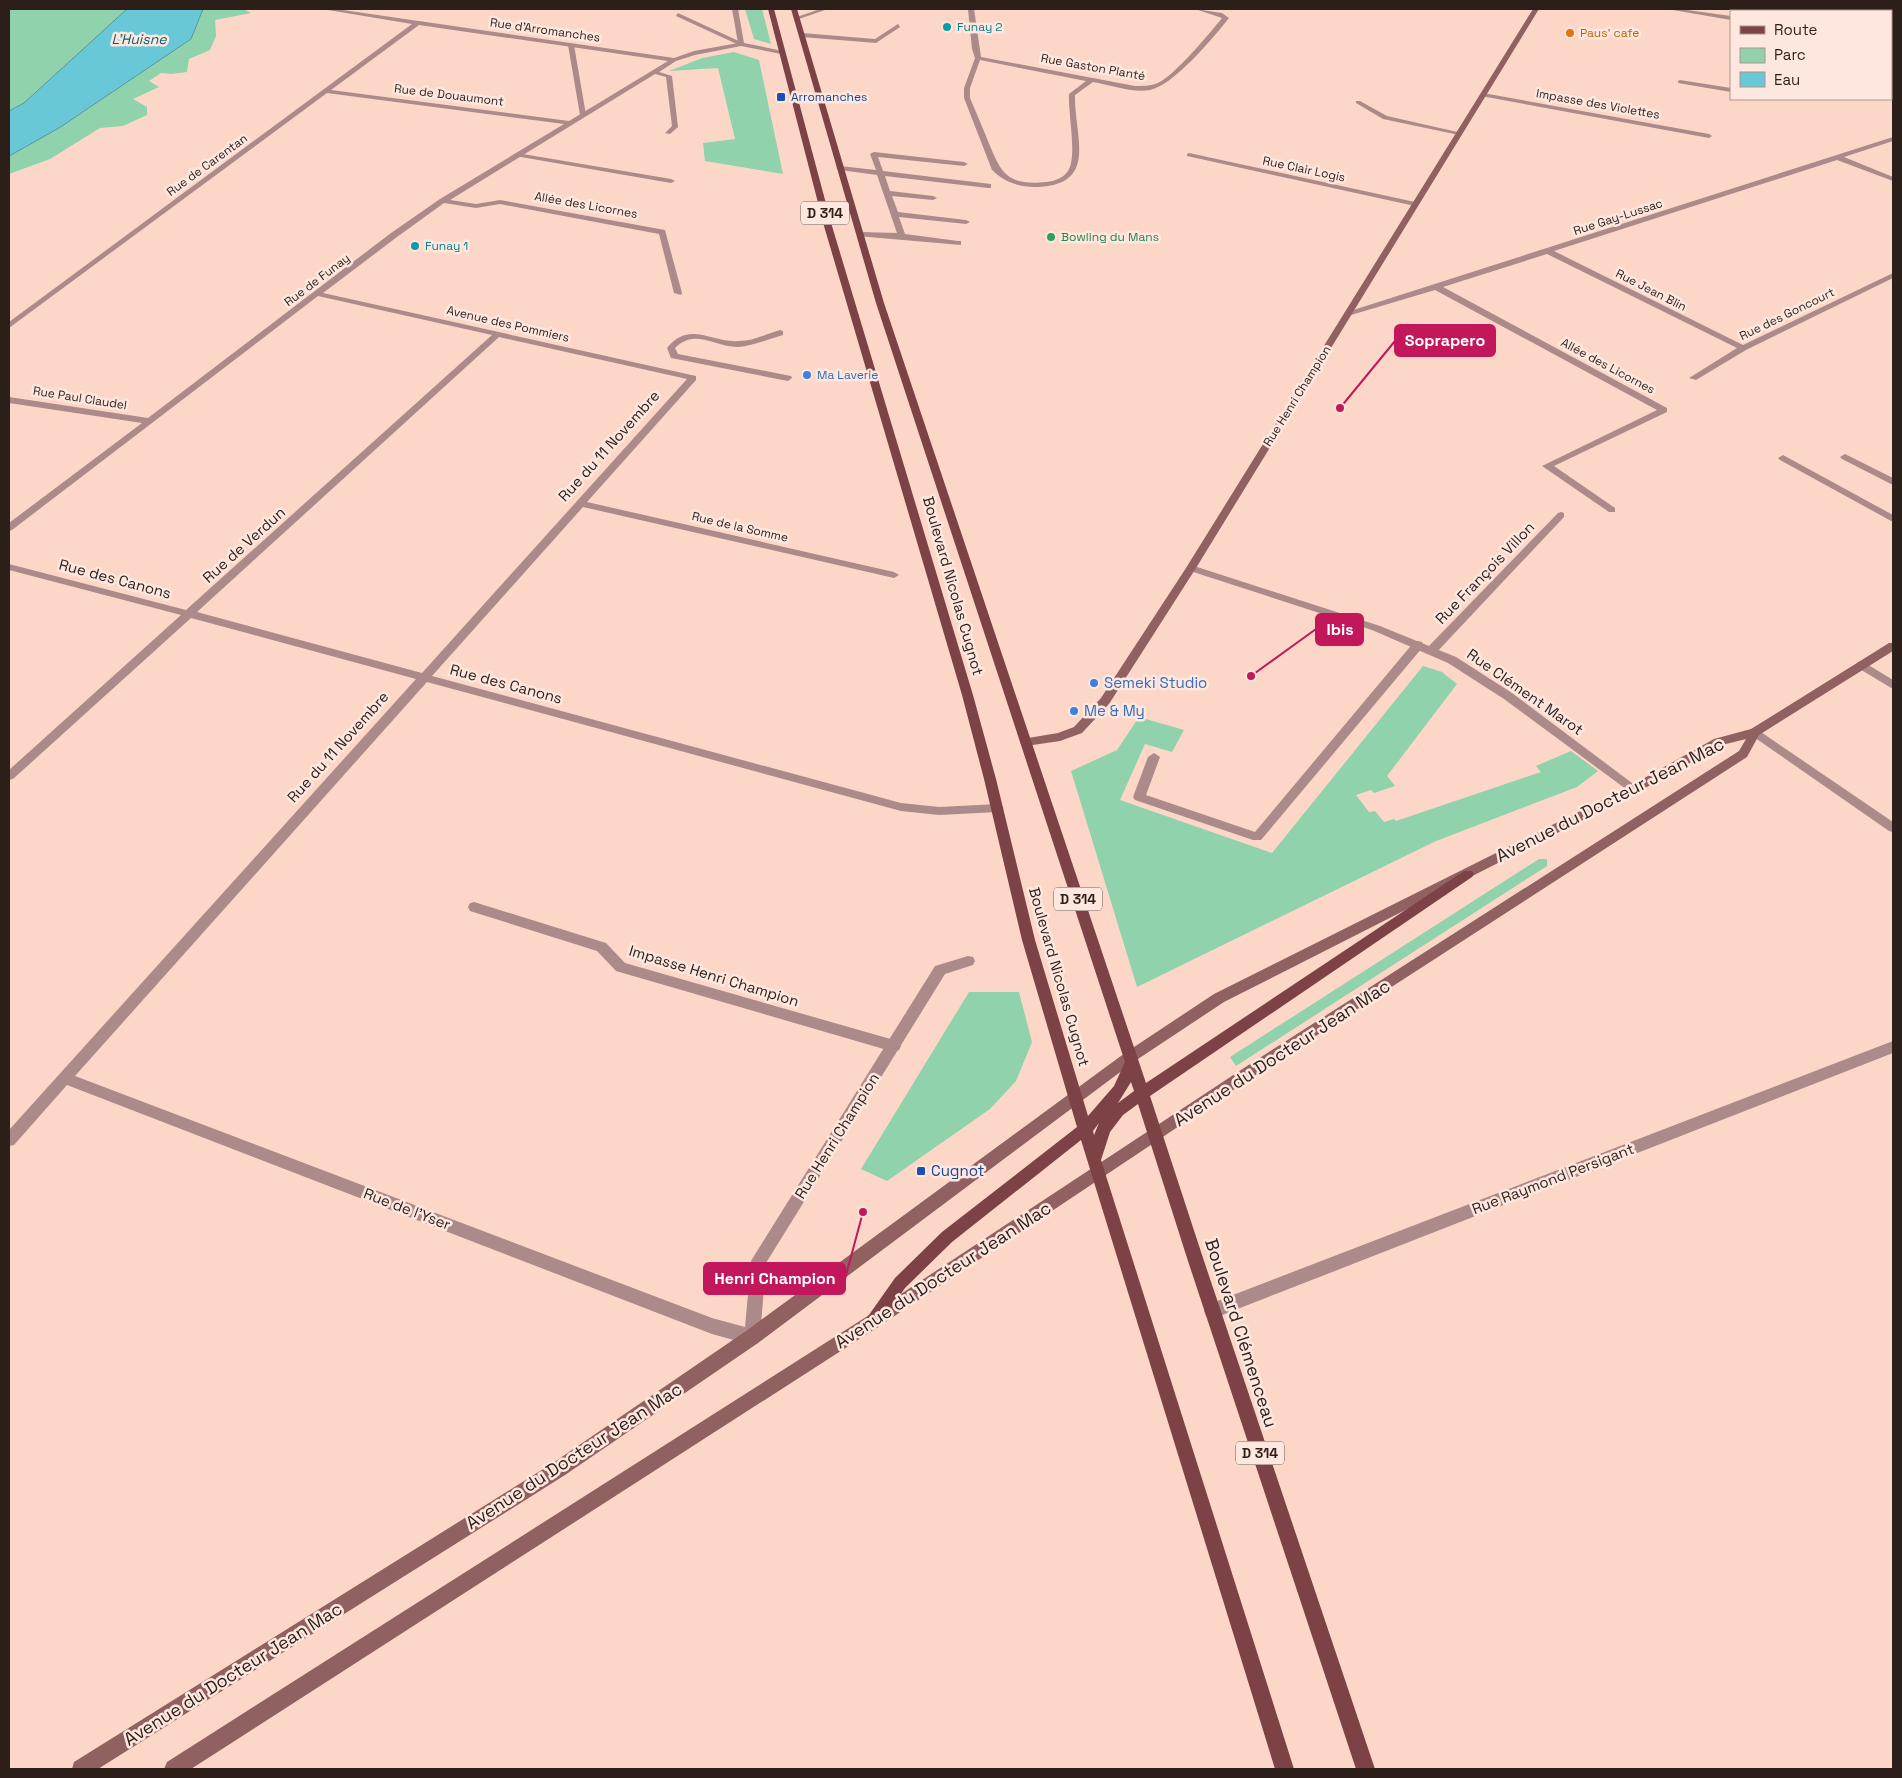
<svg xmlns="http://www.w3.org/2000/svg" width="1902" height="1778" font-family="'Space Grotesk',sans-serif">
	<style>
		.green { fill: #90d2ac }
		.water { fill: #68c8d8; stroke: #56959f }
		.lines { fill: none; stroke-linecap: round; stroke-linejoin: round }
		.lane { fill: #ac8a8a; fill-rule: evenodd }
		.street { fill: #ac8a8a; fill-rule: evenodd }
		.secondary { fill: #916061; fill-rule: evenodd }
		.primary { fill: #7c4245; fill-rule: evenodd }
		.culture-dot { fill: #0f9aa8; stroke: #fee7de; stroke-width: 2 }
		.food-dot { fill: #e8710a; stroke: #fee7de; stroke-width: 2 }
		.transit-dot { fill: #1a4fb4; stroke: #fee7de; stroke-width: 2 }
		.leisure-dot { fill: #2e9e5b; stroke: #fee7de; stroke-width: 2 }
		.shop-dot { fill: #3f7fe0; stroke: #fee7de; stroke-width: 2 }
		.labels { text-anchor: middle; stroke-width: 5; stroke-linejoin: round; paint-order: stroke }
		.far-culture-label { font-size: 12px; fill: #0d838f; stroke: #fee7de; text-anchor: start }
		.far-street-label { font-size: 12px; fill: #2c1f19; stroke: #fee7de }
		.far-food-label { font-size: 12px; fill: #c56008; stroke: #fee7de; text-anchor: start }
		.far-transit-label { font-size: 12px; fill: #164399; stroke: #fee7de; text-anchor: start }
		.far-leisure-label { font-size: 12px; fill: #27864d; stroke: #fee7de; text-anchor: start }
		.far-shop-label { font-size: 12px; fill: #366cbe; stroke: #fee7de; text-anchor: start }
		.far-water-label { font-size: 14px; font-style: italic; fill: #0e606c; stroke: #fee7de }
		.shield { fill: #fee7de; stroke: #6b5b54; stroke-width: 1 }
		.shield-label { font-size: 14px; font-weight: bold; fill: #2c1f19 }
		.street-label { font-size: 15px; fill: #2c1f19; stroke: #fee7de }
		.shop-label { font-size: 15px; fill: #366cbe; stroke: #fee7de; text-anchor: start }
		.transit-label { font-size: 15px; fill: #164399; stroke: #fee7de; text-anchor: start }
		.near-street-label { font-size: 18px; fill: #2c1f19; stroke: #fee7de }
		.leader { fill: none; stroke: #c2185b; stroke-width: 2 }
		.callout-dot { fill: #c2185b; stroke: #fee7de; stroke-width: 2 }
		.callout { fill: #c2185b; stroke: #c2185b; stroke-width: 2 }
		.callout-label { font-size: 16px; text-anchor: middle; font-weight: bold; fill: #fff }
	</style>
	<rect width="100%" height="100%" fill="#fcd7c7"/>
	<path class="green" d="M 9,9 L 127,9 L 24,103 L 9,111 Z
		M 203,9 L 243,9 L 251,13 L 215,20 L 216,36 L 210,50 L 189,59 L 187,72 L 171,74 L 161,73 L 149,81 L 159,87 L 133,99 L 147,107 L 147,115 L 123,126 L 100,128 L 50,159 L 9,174 L 9,156 L 59,128 L 191,39 Z
		M 745,9 L 762,9 L 771,44 L 754,39 Z
		M 734,52 L 759,60 L 783,174 L 705,161 L 703,143 L 735,139 L 718,68 L 669,71 L 702,58 Z
		M 1423,666 L 1442,672 L 1457,684 L 1387,776 L 1395,786 L 1374,793 L 1371,790 L 1356,795 L 1369,812 L 1375,811 L 1384,822 L 1394,819 L 1396,821 L 1541,772 L 1536,766 L 1571,751 L 1598,771 L 1577,787 L 1436,841 L 1137,987 L 1071,771 L 1117,750 L 1139,717 L 1184,730 L 1172,752 L 1145,744 L 1120,800 L 1272,853 Z
		M 1539,859 L 1547,859 L 1547,866 L 1236,1066 L 1230,1057 Z
		M 969,992 L 1019,992 L 1032,1042 L 1016,1081 L 990,1109 L 887,1181 L 861,1169 Z"/>
	<path class="water" d="M 127,9 L 203,9 L 191,39 L 59,128 L 9,156 L 9,111 L 24,103 Z"/>
	<g class="lines">
		<path class="lane" d="M 820,9 L 828,9 L 799,19 L 794,18 Z
			M 678,13 L 743,43 L 744,44 L 739,45 L 676,16 Z
			M 898,24 L 900,27 L 876,43 L 802,37 L 799,35 L 802,33 L 875,39 Z
			M 571,43 L 574,45 L 586,115 L 583,117 L 580,115 L 568,45 Z
			M 874,152 L 964,162 L 968,164 L 964,166 L 878,157 L 883,171 L 991,184 L 991,188 L 988,188 L 885,176 L 890,191 L 933,196 L 937,198 L 933,200 L 892,196 L 898,212 L 966,220 L 970,222 L 966,224 L 899,217 L 905,234 L 958,241 L 961,241 L 961,245 L 857,236 L 857,232 L 860,232 L 897,233 L 877,175 L 840,170 L 836,168 L 840,166 L 876,170 L 870,154 Z
			M 517,153 L 671,179 L 675,181 L 671,183 L 515,156 L 513,155 Z
			M 780,330 L 783,331 L 783,335 C 768,339 753,346 738,347 C 713,347 696,328 675,348 L 678,354 L 791,376 L 792,378 L 788,381 L 671,358 L 667,348 C 690,320 710,343 739,341 C 753,341 766,334 780,330 Z
			M 1845,454 L 1893,478 L 1893,485 L 1842,459 L 1840,457 Z
			M 1783,455 L 1893,515 L 1893,522 L 1780,460 L 1778,458 Z
			M 1561,512 L 1564,513 L 1564,517 L 1435,654 L 1427,654 L 1426,651 L 1427,648 L 1558,513 Z
			M 1418,641 L 1422,642 L 1423,645 L 1422,648 L 1261,840 L 1253,840 L 1135,800 L 1133,797 L 1148,757 L 1154,753 L 1160,757 L 1146,795 L 1255,832 L 1414,642 Z
			M 1862,661 L 1893,680 L 1893,689 L 1858,668 L 1857,665 L 1858,662 Z
			M 474,902 L 606,943 L 625,963 L 894,1040 L 899,1042 L 901,1046 L 899,1050 L 894,1052 L 616,971 L 597,951 L 470,911 L 468,907 L 470,903 Z"/>
		<path class="street" d="M 322,9 L 336,9 L 674,58 L 694,51 L 738,43 L 732,9 L 738,9 L 744,43 L 783,51 L 783,53 L 781,54 L 741,46 L 695,55 L 676,61 L 659,72 L 672,76 L 678,127 L 670,134 L 665,133 L 672,126 L 666,77 L 655,74 L 450,200 L 476,204 L 500,200 L 665,230 L 682,293 L 681,295 L 674,293 L 659,234 L 500,204 L 476,208 L 444,203 L 397,237 L 323,293 L 696,376 L 696,380 L 587,502 L 894,572 L 899,575 L 894,578 L 583,507 L 432,676 L 901,803 L 939,807 L 998,804 L 1004,808 L 998,812 L 939,815 L 901,811 L 427,682 L 75,1076 L 712,1318 L 745,1327 L 751,1261 L 754,1256 L 935,966 L 968,956 L 973,957 L 975,961 L 973,965 L 945,974 L 766,1263 L 760,1337 L 758,1343 L 752,1345 L 712,1334 L 67,1085 L 14,1145 L 9,1146 L 9,1130 L 416,679 L 191,618 L 13,779 L 9,780 L 9,770 L 181,615 L 9,570 L 9,564 L 186,610 L 492,335 L 318,296 L 12,530 L 9,531 L 9,523 L 142,423 L 9,403 L 9,397 L 148,418 L 391,233 L 440,199 L 564,124 L 327,93 L 9,328 L 9,322 L 412,24 ZM 419,25 L 668,61 L 569,121 L 331,90 ZM 499,337 L 687,379 L 422,673 L 197,612 Z
			M 968,9 L 974,9 L 981,57 L 1135,86 C 1143,86 1150,86 1158,83 C 1174,76 1210,33 1222,18 L 1195,9 L 1222,13 L 1229,18 C 1213,38 1174,85 1150,90 C 1132,93 1110,85 1093,82 L 1075,95 C 1074,136 1099,184 1038,187 C 1021,188 1004,182 992,170 L 964,98 L 964,88 L 975,58 L 972,49 ZM 980,60 L 1086,81 L 1069,94 C 1068,114 1076,149 1070,167 C 1066,177 1056,181 1046,182 C 1007,186 1001,173 988,141 C 982,126 976,112 970,98 L 970,88 Z
			M 1667,9 L 1680,9 L 1731,16 L 1731,20 Z
			M 1844,9 L 1850,9 L 1850,11 L 1844,11 Z
			M 1891,41 L 1893,41 L 1893,45 L 1891,45 Z
			M 1680,80 L 1731,88 L 1731,92 L 1678,83 L 1678,81 Z
			M 1483,93 L 1709,134 L 1712,136 L 1709,138 L 1481,96 L 1481,94 Z
			M 1356,101 L 1360,101 L 1387,116 L 1462,133 L 1459,135 L 1383,119 L 1356,103 Z
			M 1893,137 L 1893,141 L 1844,157 L 1893,177 L 1893,181 L 1837,160 L 1554,251 L 1743,345 L 1893,273 L 1893,278 L 1746,350 L 1696,380 L 1689,378 L 1737,348 L 1547,254 L 1443,287 L 1667,408 L 1667,412 L 1554,466 L 1615,508 L 1615,512 L 1609,512 L 1542,466 L 1657,410 L 1435,290 L 1351,315 L 1344,313 Z
			M 1189,153 L 1415,202 L 1419,204 L 1415,206 L 1187,156 L 1187,154 Z
			M 1191,565 L 1380,626 L 1456,657 L 1512,693 L 1640,789 L 1634,793 L 1630,792 L 1504,699 L 1448,663 L 1372,630 L 1187,570 L 1187,566 Z
			M 1755,728 L 1893,822 L 1893,832 L 1889,831 L 1751,735 L 1749,732 L 1751,729 Z
			M 1893,1041 L 1893,1053 L 1212,1319 L 1206,1316 L 1204,1311 L 1206,1306 L 1212,1303 Z"/>
		<path class="secondary" d="M 1533,9 L 1539,9 L 1196,568 L 1109,704 L 1082,733 L 1060,741 L 1026,746 L 1022,745 L 1020,742 L 1022,739 L 1058,733 L 1074,727 L 1101,698 L 1186,568 Z
			M 1889,643 L 1893,643 L 1893,651 L 1759,735 L 1747,757 L 1257,1074 L 878,1327 L 191,1769 L 164,1769 L 167,1762 L 866,1317 L 1247,1066 L 1739,751 L 1746,739 L 1722,745 L 1638,792 L 1224,1002 L 1135,1061 L 758,1343 L 565,1475 L 98,1769 L 72,1769 L 74,1762 L 553,1463 L 746,1331 L 1125,1053 L 1214,994 L 1630,786 L 1714,739 L 1751,729 Z"/>
		<path class="primary" d="M 768,9 L 774,9 L 832,226 L 973,695 L 996,779 L 1035,940 L 1088,1116 L 1114,1086 L 1125,1062 L 876,303 L 791,9 L 797,9 L 884,303 L 1146,1083 L 1464,871 L 1472,871 L 1474,874 L 1472,877 L 1150,1096 L 1203,1258 L 1375,1769 L 1356,1769 L 1187,1258 L 1138,1104 L 1123,1115 L 1110,1132 L 1101,1160 L 1294,1769 L 1275,1769 L 1081,1140 L 952,1242 L 905,1288 L 878,1327 L 872,1330 L 866,1327 L 864,1322 L 895,1278 L 942,1232 L 1077,1127 L 1022,940 L 984,779 L 962,695 L 824,226 ZM 1131,1082 L 1134,1091 L 1118,1103 ZM 1099,1123 L 1094,1135 L 1093,1131 Z"/>
	</g>
	<g class="culture-dot">
		<circle cx="947" cy="27" r="5"/>
		<circle cx="415" cy="246" r="5"/>
	</g>
	<circle class="food-dot" cx="1570" cy="33" r="5"/>
	<g class="transit-dot">
		<rect x="776" y="92" width="10" height="10" rx="2.5"/>
		<rect x="916" y="1166" width="10" height="10" rx="2.5"/>
	</g>
	<circle class="leisure-dot" cx="1051" cy="237" r="5"/>
	<g class="shop-dot">
		<circle cx="807" cy="375" r="5"/>
		<circle cx="1094" cy="683" r="5"/>
		<circle cx="1074" cy="711" r="5"/>
	</g>
	<g class="labels">
		<g class="far-culture-label">
			<text x="957" y="31">Funay 2</text>
			<text x="425" y="250">Funay 1</text>
		</g>
		<g class="far-street-label">
			<text transform="translate(545 30) rotate(8)" y="4">Rue d'Arromanches</text>
			<text transform="translate(1093 67) rotate(10)" y="4">Rue Gaston Planté</text>
			<text transform="translate(449 95) rotate(7)" y="4">Rue de Douaumont</text>
			<text transform="translate(1598 104) rotate(10)" y="4">Impasse des Violettes</text>
			<text transform="translate(207 165) rotate(-36)" y="4">Rue de Carentan</text>
			<text transform="translate(1304 169) rotate(12)" y="4">Rue Clair Logis</text>
			<text transform="translate(586 205) rotate(10)" y="4">Allée des Licornes</text>
			<text transform="translate(1618 217) rotate(-18)" y="4">Rue Gay-Lussac</text>
			<text transform="translate(317 280) rotate(-37)" y="4">Rue de Funay</text>
			<text transform="translate(1651 290) rotate(27)" y="4">Rue Jean Blin</text>
			<text transform="translate(1787 314) rotate(-26)" y="4">Rue des Goncourt</text>
			<text transform="translate(508 324) rotate(13)" y="4">Avenue des Pommiers</text>
			<text transform="translate(1608 366) rotate(28)" y="4">Allée des Licornes</text>
			<text transform="translate(1297 396) rotate(-58)" y="4">Rue Henri Champion</text>
			<text transform="translate(80 398) rotate(9)" y="4">Rue Paul Claudel</text>
			<text transform="translate(740 527) rotate(13)" y="4">Rue de la Somme</text>
		</g>
		<g class="far-food-label">
			<text x="1580" y="37">Paus' cafe</text>
		</g>
		<g class="far-transit-label">
			<text x="791" y="101">Arromanches</text>
		</g>
		<g class="far-leisure-label">
			<text x="1061" y="241">Bowling du Mans</text>
		</g>
		<g class="far-shop-label">
			<text x="817" y="379">Ma Laverie</text>
		</g>
		<g class="far-water-label">
			<text x="139" y="44">L'Huisne</text>
		</g>
		<g class="shield">
			<rect x="801" y="201.5" width="48" height="23" rx="4"/>
			<rect x="1054" y="887.5" width="48" height="23" rx="4"/>
			<rect x="1236" y="1441.5" width="48" height="23" rx="4"/>
		</g>
		<g class="shield-label">
			<text x="825" y="218">D 314</text>
			<text x="1078" y="904">D 314</text>
			<text x="1260" y="1458">D 314</text>
		</g>
		<g class="street-label">
			<text transform="translate(609 446) rotate(-48)" y="5">Rue du 11 Novembre</text>
			<text transform="translate(244 545) rotate(-42)" y="5">Rue de Verdun</text>
			<text transform="translate(1485 573) rotate(-46)" y="5">Rue François Villon</text>
			<text transform="translate(115 579) rotate(15)" y="5">Rue des Canons</text>
			<text transform="translate(953 586) rotate(74)" y="5">Boulevard Nicolas Cugnot</text>
			<text transform="translate(506 684) rotate(15)" y="5">Rue des Canons</text>
			<text transform="translate(1525 692) rotate(35)" y="5">Rue Clément Marot</text>
			<text transform="translate(338 747) rotate(-48)" y="5">Rue du 11 Novembre</text>
			<text transform="translate(714 976) rotate(17)" y="5">Impasse Henri Champion</text>
			<text transform="translate(1059 977) rotate(74)" y="5">Boulevard Nicolas Cugnot</text>
			<text transform="translate(837 1136) rotate(-58)" y="5">Rue Henri Champion</text>
			<text transform="translate(1553 1179) rotate(-21)" y="5">Rue Raymond Persigant</text>
			<text transform="translate(407 1209) rotate(21)" y="5">Rue de l'Yser</text>
		</g>
		<g class="shop-label">
			<text x="1104" y="688">Semeki Studio</text>
			<text x="1084" y="716">Me &amp; My</text>
		</g>
		<g class="transit-label">
			<text x="931" y="1176">Cugnot</text>
		</g>
		<g class="near-street-label">
			<text transform="translate(1610 800) rotate(-27)" y="6">Avenue du Docteur Jean Mac</text>
			<text transform="translate(1282 1053) rotate(-33)" y="6">Avenue du Docteur Jean Mac</text>
			<text transform="translate(943 1275) rotate(-33)" y="6">Avenue du Docteur Jean Mac</text>
			<text transform="translate(1241 1333) rotate(72)" y="6">Boulevard Clémenceau</text>
			<text transform="translate(574 1456) rotate(-33)" y="6">Avenue du Docteur Jean Mac</text>
			<text transform="translate(233 1674) rotate(-32)" y="6">Avenue du Docteur Jean Mac</text>
		</g>
	</g>
	<path class="leader" d="M1340 408L1395 341M1251 676L1316 629M863 1212L845 1279"/>
	<g class="callout-dot">
		<circle cx="1340" cy="408" r="5"/>
		<circle cx="1251" cy="676" r="5"/>
		<circle cx="863" cy="1212" r="5"/>
	</g>
	<g class="callout">
		<rect x="1395" y="325" width="100" height="31" rx="5"/>
		<rect x="1316" y="614" width="47" height="31" rx="5"/>
		<rect x="704" y="1263" width="141" height="31" rx="5"/>
	</g>
	<g class="callout-label">
		<text x="1445" y="346">Soprapero</text>
		<text x="1340" y="635">Ibis</text>
		<text x="775" y="1284">Henri Champion</text>
	</g>
	<rect width="1902" height="1778" fill="none" stroke="#2c1f19" stroke-width="20"/>
	<rect x="1730" y="10" width="162" height="90" fill="#fee7de" stroke="#aa978f"/>
	<rect x="1740" y="26" width="25" height="8" fill="#7c4245" stroke="#aa978f"/>
	<text x="1774" y="35" font-size="15" fill="#2c1f19">Route</text>
	<rect x="1740" y="48" width="25" height="15" fill="#90d2ac" stroke="#aa978f"/>
	<text x="1774" y="60" font-size="15" fill="#2c1f19">Parc</text>
	<rect x="1740" y="72" width="25" height="15" fill="#68c8d8" stroke="#aa978f"/>
	<text x="1774" y="85" font-size="15" fill="#2c1f19">Eau</text>
</svg>
